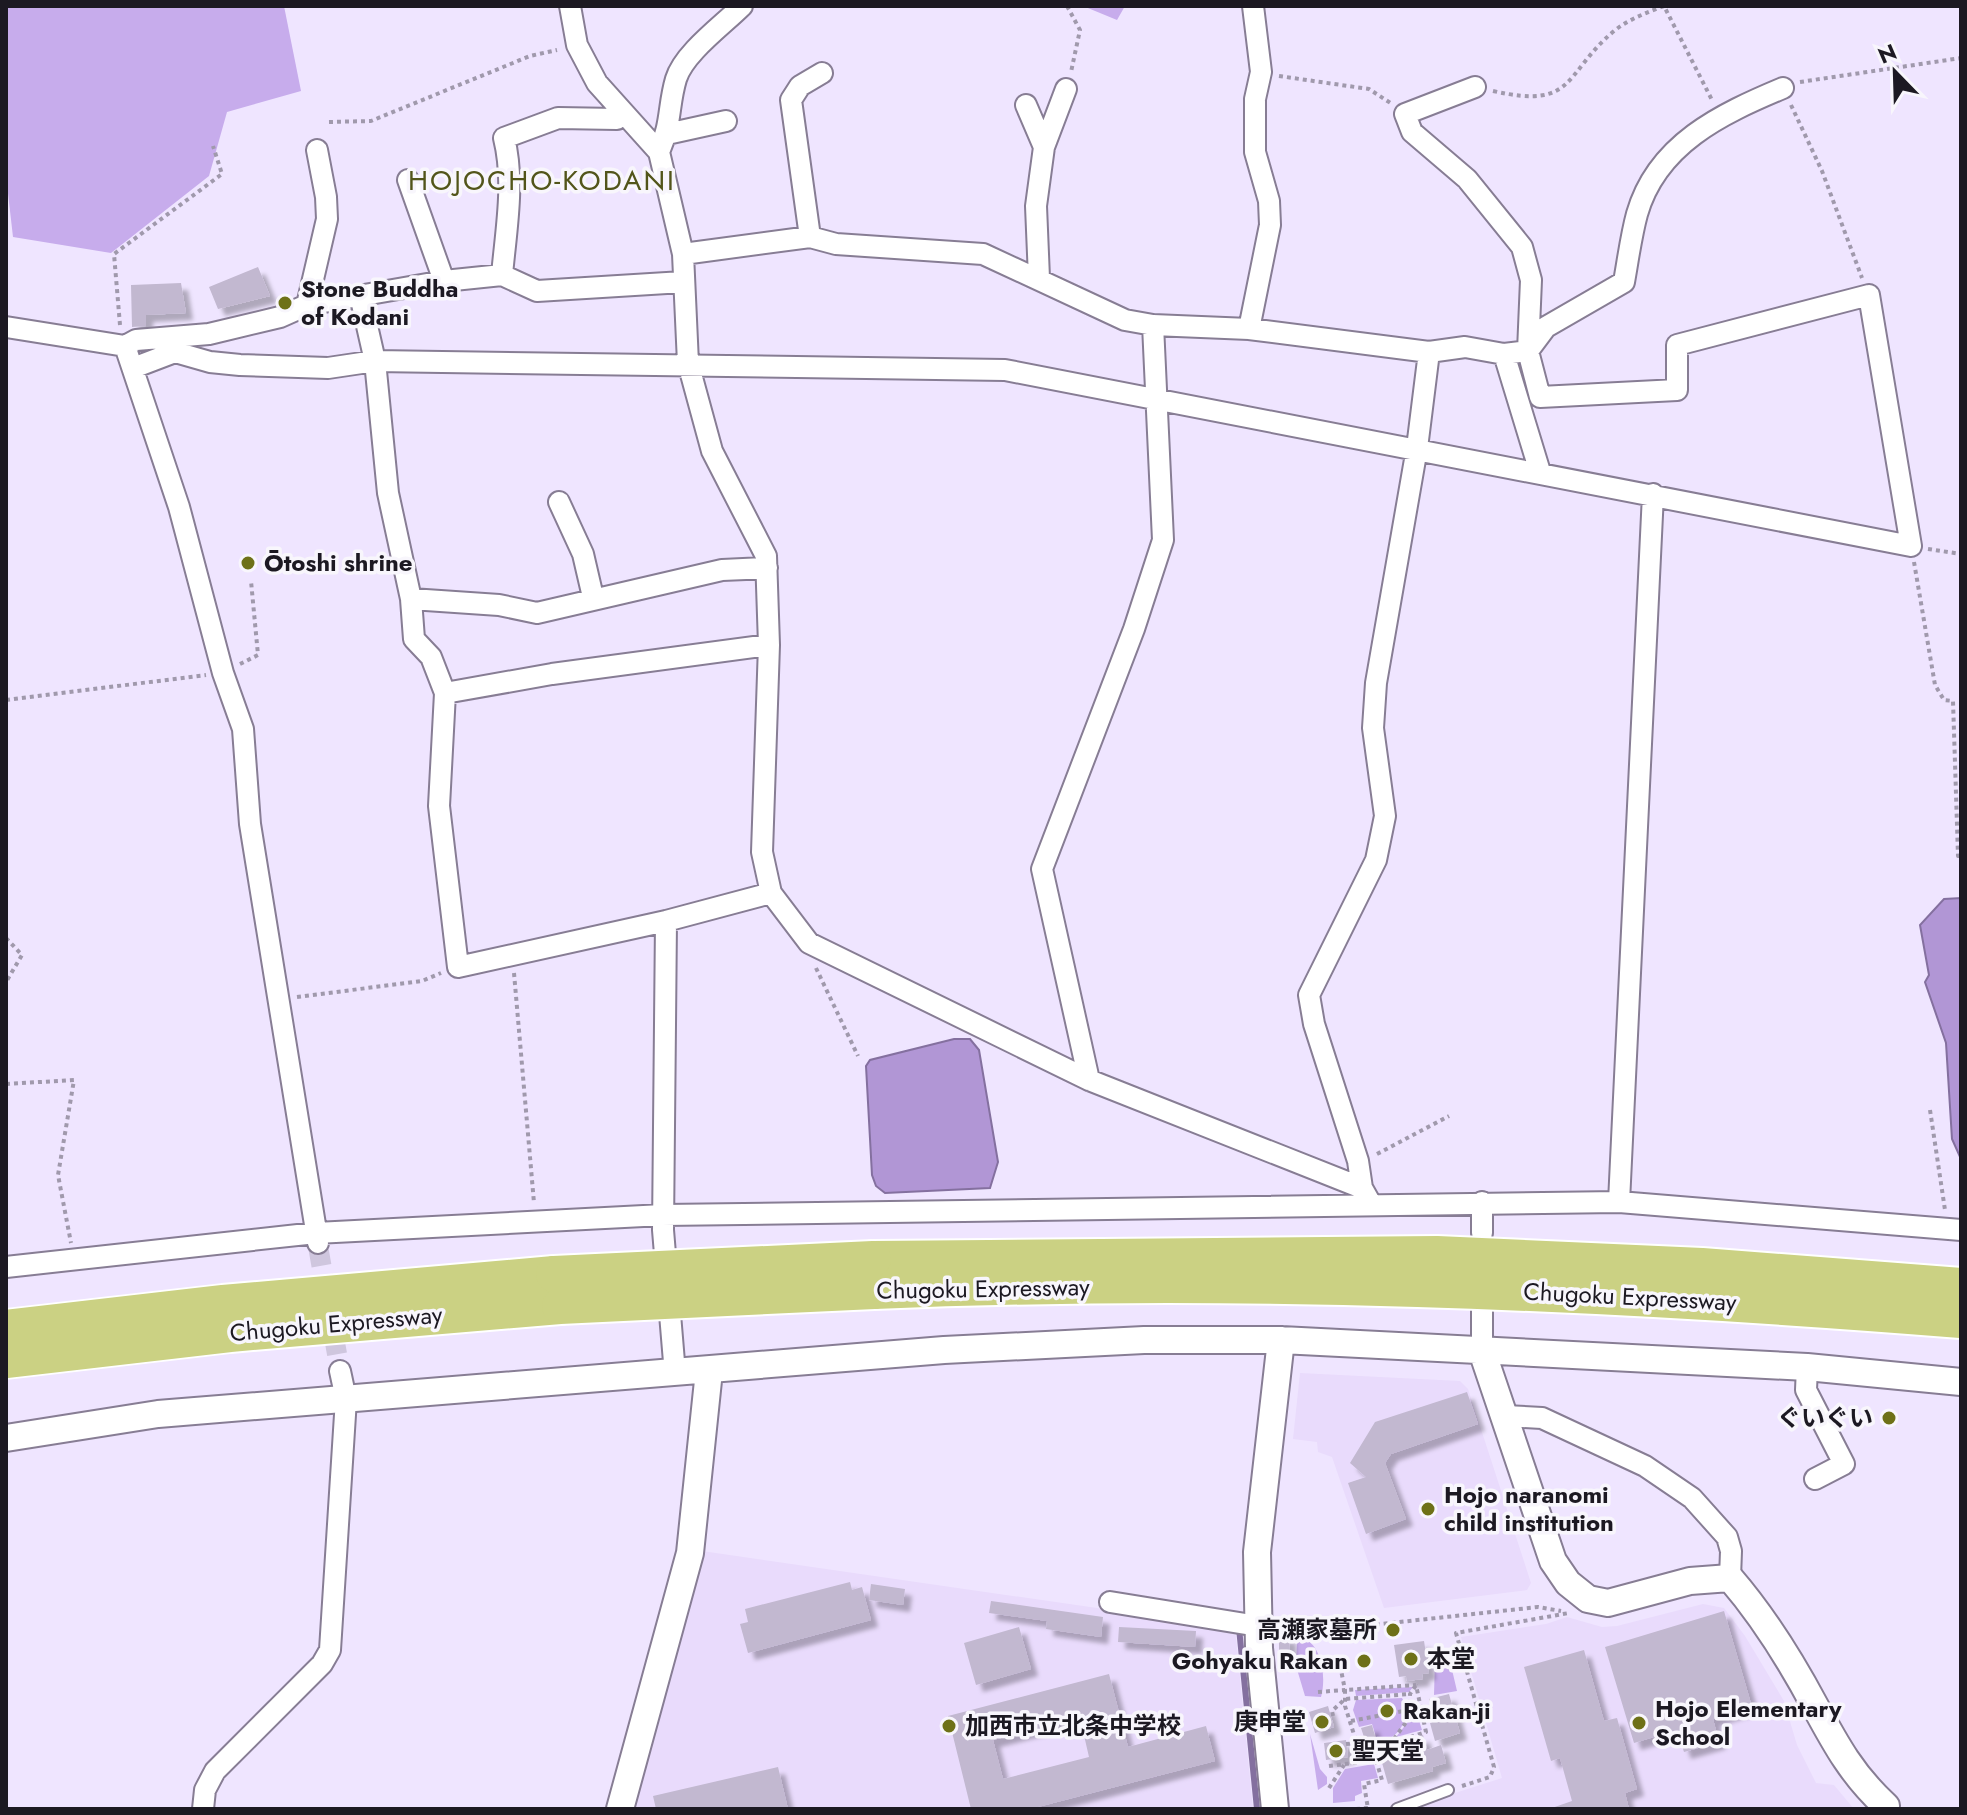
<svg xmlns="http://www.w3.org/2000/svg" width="1967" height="1815" font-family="Jost,'Noto Sans JP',sans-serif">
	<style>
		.built { fill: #e9dbfc }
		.forest { fill: #c7acec }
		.water { fill: #b196d5; stroke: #84709f; stroke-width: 2 }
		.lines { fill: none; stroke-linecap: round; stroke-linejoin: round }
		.stream { stroke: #84709f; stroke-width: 6 }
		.building { fill: #c2b8d0; fill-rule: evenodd; filter: url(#shadow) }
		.minor-tunnel { stroke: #cfc6de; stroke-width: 20; stroke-dasharray: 20 10; stroke-linecap: butt }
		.service-casing { stroke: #877d94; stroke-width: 14 }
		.minor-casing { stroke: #877d94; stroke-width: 24 }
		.tertiary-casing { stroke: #877d94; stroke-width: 30 }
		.motorway-casing { stroke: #fff; stroke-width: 40 }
		.path { stroke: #a099ac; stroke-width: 4; stroke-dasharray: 4 4; stroke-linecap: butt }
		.service { stroke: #fff; stroke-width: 10 }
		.minor { stroke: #fff; stroke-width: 20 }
		.tertiary { stroke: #fff; stroke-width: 26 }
		.motorway { stroke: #cbd183; stroke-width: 36 }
		.motorway-bridge-casing { stroke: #fff; stroke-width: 40; stroke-linecap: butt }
		.motorway-bridge { stroke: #cbd183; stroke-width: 36 }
		.poi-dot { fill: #6e7117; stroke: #f8f6fc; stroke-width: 3 }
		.labels { text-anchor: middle; stroke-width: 7; stroke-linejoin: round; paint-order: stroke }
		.poi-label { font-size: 24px; font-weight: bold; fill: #1c1922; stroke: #f8f6fc; text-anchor: start }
		.street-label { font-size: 24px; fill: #1c1922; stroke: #f8f6fc }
		.quarter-label { font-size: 28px; letter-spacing: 2px; fill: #52551a; stroke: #f8f6fc }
	</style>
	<defs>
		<filter id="shadow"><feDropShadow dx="7" dy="7" stdDeviation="2" flood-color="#0004"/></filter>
	</defs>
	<rect width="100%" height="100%" fill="#efe5ff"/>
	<path class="built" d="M 1300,1373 L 1460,1381 L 1468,1389 L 1531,1583 L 1527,1590 L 1384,1608 L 1332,1457 L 1318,1452 L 1317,1442 L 1293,1439 Z
		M 702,1551 L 1235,1628 L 1253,1809 L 631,1809 Z
		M 1703,1604 L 1724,1608 L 1745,1636 L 1784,1701 L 1797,1745 L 1816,1783 L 1834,1785 L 1854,1809 L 1405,1809 L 1502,1778 L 1461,1637 L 1546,1624 L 1567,1617 L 1602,1627 L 1617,1626 Z"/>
	<path class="forest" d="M 6,6 L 284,6 L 301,91 L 227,112 L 209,176 L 111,253 L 13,237 L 6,176 Z
		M 1083,6 L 1125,6 L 1117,20 Z
		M 1307,1640 C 1323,1650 1326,1680 1321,1697 L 1305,1696 L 1296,1666 L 1297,1641 Z
		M 1440,1655 L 1449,1657 L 1457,1691 L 1434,1695 L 1435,1660 Z
		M 1413,1687 L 1409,1692 L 1356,1696 L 1355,1690 Z
		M 1402,1698 C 1414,1719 1396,1740 1376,1745 L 1373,1757 L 1366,1758 L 1364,1745 L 1377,1740 L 1372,1724 L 1359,1727 L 1353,1710 L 1356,1700 Z
		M 1416,1711 L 1422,1730 L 1396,1737 L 1411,1718 L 1411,1712 Z
		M 1310,1734 L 1320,1769 L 1327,1777 L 1327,1784 L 1318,1790 Z
		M 1374,1764 L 1378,1778 L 1361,1781 L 1362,1793 L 1355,1796 L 1355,1801 L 1333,1803 L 1333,1788 L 1345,1769 Z"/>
	<path class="water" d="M 1961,898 L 1961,1159 L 1952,1139 L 1946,1043 L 1925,982 L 1929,975 L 1920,925 L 1944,899 Z
		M 954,1039 L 970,1039 L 979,1050 L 998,1162 L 990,1188 L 885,1193 L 876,1186 L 872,1175 L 866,1066 L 870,1060 Z"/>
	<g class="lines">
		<path class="stream" d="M 1239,1628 L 1257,1809"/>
	</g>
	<path class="building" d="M 258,267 L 270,296 L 218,309 L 209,287 Z
		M 181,283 L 186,313 L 146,315 L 146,326 L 132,327 L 131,285 Z
		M 1467,1392 L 1478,1424 L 1391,1454 L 1385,1463 L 1406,1519 L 1366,1534 L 1348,1483 L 1366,1477 L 1350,1463 L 1375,1422 Z
		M 850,1582 L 852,1590 L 862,1587 L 871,1620 L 748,1653 L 740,1624 L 748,1622 L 745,1609 Z
		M 871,1584 L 905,1589 L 903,1605 L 869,1600 Z
		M 991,1601 L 1103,1617 L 1101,1637 L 1046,1629 L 1047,1621 L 989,1613 Z
		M 1724,1611 L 1752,1707 L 1713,1719 L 1719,1742 L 1684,1752 L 1677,1730 L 1634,1743 L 1605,1647 Z
		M 1019,1627 L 1031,1669 L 976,1685 L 964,1643 Z
		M 1119,1627 L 1196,1631 L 1195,1647 L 1118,1642 Z
		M 1279,1636 L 1289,1636 L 1290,1654 L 1279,1653 Z
		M 1424,1641 L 1429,1673 L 1422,1674 L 1423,1679 L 1407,1681 L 1406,1676 L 1399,1677 L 1394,1645 Z
		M 1584,1650 L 1604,1721 L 1617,1718 L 1637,1789 L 1625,1793 L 1629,1809 L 1549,1809 L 1572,1801 L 1560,1758 L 1551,1761 L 1524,1667 Z
		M 1109,1674 L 1128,1747 L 1206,1726 L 1215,1761 L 1030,1809 L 971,1809 L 948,1716 ZM 1080,1718 L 1089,1757 L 1003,1779 L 993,1740 Z
		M 1449,1694 L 1460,1733 L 1435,1741 L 1430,1723 L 1436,1721 L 1429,1699 Z
		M 1328,1706 L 1334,1727 L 1315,1733 L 1309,1712 Z
		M 1372,1725 L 1376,1740 L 1366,1743 L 1361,1728 Z
		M 1423,1735 L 1427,1750 L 1441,1745 L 1446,1763 L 1432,1767 L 1433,1771 L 1388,1784 L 1379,1752 Z
		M 1346,1740 L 1348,1757 L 1326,1760 L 1324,1743 Z
		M 778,1767 L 788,1809 L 656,1809 L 653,1796 Z"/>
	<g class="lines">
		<path class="minor-tunnel" d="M 318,1246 L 340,1371"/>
		<g class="service-casing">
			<path id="service" d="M 1397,1809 L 1448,1790"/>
		</g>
		<g class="minor-casing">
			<path id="minor" d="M 570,6 L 577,45 L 597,83 L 659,152 L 683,254 L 688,363 L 712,451 L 766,556 L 769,645 L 762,852 L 771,893 L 809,943 L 1089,1080 L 1362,1188 L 1371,1204
				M 1026,105 L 1044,147
				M 667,134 L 726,121
				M 659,152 C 672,122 668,106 676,79 C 684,53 723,25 742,6
				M 408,180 L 444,281
				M 810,237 L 791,100 L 800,86 L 822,73
				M 683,254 L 810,237 L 836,244 L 983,254 L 1125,320 L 1153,325 L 1249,329 L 1429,352 L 1465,347 L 1504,354 L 1528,351 L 1546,327 L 1624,282 C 1628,260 1631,236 1637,214 C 1657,144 1721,114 1783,88
				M 502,275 C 506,230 515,182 504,138 L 558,118 L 617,119 L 623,113
				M 1039,278 L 1036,206 L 1044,147 L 1066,89
				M 360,295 L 375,361 L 388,493 L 411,599 L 414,639 L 431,657 L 445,693 L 439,806 L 458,967 L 666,921 L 771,893
				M 307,305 L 327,219 L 326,197 L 317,150
				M 6,327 L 125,346 L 136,340 L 209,334 L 280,317 L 307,305 L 444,281 L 502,275 L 537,291 L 683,282
				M 1249,329 L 1270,225 L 1269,201 L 1255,152 L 1255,99 L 1261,72 L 1253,6
				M 125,346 L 179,507 L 223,673 L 243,729 L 250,824 L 318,1243
				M 1504,354 L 1540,472
				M 133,368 L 175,352 L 210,362 L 240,365 L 328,368 L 375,361 L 1005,370 L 1911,546 L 1869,295 L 1677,345 L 1677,390 L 1540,397 L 1528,351 L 1531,280 L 1522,247 L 1467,179 L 1412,132 L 1405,114 L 1475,87
				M 559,502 L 583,554 L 593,597
				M 411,599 L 499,605 L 537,613 L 722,570 L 767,568
				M 445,693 L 552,674 L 769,645
				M 666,921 L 663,1230 L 675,1374
				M 1089,1080 L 1042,869 L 1134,629 L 1163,540 L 1153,325
				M 1362,1188 L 1358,1161 L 1314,1024 L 1309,995 L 1376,860 L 1385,816 L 1373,728 L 1376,683 L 1417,448 L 1429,352
				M 1482,1202 L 1482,1233
				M 1619,1202 L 1653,494
				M 6,1267 L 316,1233 L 663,1215 L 1619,1202 L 1961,1230
				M 1482,1311 L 1482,1351
				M 1807,1367 L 1806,1390 L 1844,1464 L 1815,1479
				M 1505,1416 L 1542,1418 L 1645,1466 L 1692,1498 L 1727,1537 L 1731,1551 L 1730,1578
				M 1110,1602 L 1258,1626
				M 203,1809 L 205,1790 L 215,1771 L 322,1664 L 330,1650 L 346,1399 L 340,1371"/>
		</g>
		<g class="tertiary-casing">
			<path id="tertiary" d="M 1482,1351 L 1553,1561 L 1568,1583 L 1588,1599 L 1608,1603 L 1690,1581 L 1730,1578 C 1762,1615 1792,1663 1815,1706 C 1836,1745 1853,1776 1886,1806
				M 6,1438 L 158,1414 L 944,1350 L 1144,1340 L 1281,1340 L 1807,1367 L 1961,1382
				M 620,1809 L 690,1553 L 709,1371
				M 1275,1809 L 1259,1648 L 1257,1552 L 1281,1340"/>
		</g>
		<g class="motorway-casing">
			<path id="motorway" d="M 873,1259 L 1437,1254 L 1702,1266 L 1961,1286
				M 874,1291 C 1237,1276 1599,1291 1961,1320
				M 6,1328 L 223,1303 L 554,1274
				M 6,1360 L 230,1334 L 560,1306"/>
		</g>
		<path class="path" d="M 1067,6 L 1080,30 L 1071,72
			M 1279,76 L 1369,89 L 1392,104
			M 1800,82 L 1961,58
			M 1493,91 C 1576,110 1563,74 1614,31 C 1629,19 1646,13 1664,6 L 1712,100
			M 1791,105 L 1822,171 L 1862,278
			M 329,122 L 371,121 L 530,56 L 557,50
			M 120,325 L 114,254 L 222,174 L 213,146
			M 1928,549 L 1961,554
			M 1914,562 L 1935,685 L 1944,700 L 1953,701 L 1958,856 L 1961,856
			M 240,664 L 258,655 L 251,581
			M 6,700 L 206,675
			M 6,938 L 22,955 L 6,982
			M 816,968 L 858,1056
			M 514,973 L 534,1203
			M 297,997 L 422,981 L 441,973
			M 6,1084 L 74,1080 L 58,1175 L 71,1243
			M 1930,1110 L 1945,1210
			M 1377,1154 L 1449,1116
			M 1280,1626 L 1335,1629 L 1538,1607 L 1561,1611
			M 1318,1692 L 1345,1690 L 1339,1660
			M 1333,1716 L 1332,1711 L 1345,1699 L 1410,1694
			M 1351,1721 L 1419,1708
			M 1394,1739 L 1409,1718 L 1410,1694 L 1416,1685
			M 1346,1744 L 1358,1743
			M 1376,1760 L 1374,1752 L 1378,1748 L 1426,1732 L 1416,1685
			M 1363,1763 L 1345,1706 L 1345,1690 L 1416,1685
			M 1329,1766 L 1376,1760 L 1382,1780 L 1364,1784 L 1368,1809
			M 1462,1786 L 1490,1777 L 1494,1767 L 1456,1633 L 1569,1613
			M 1329,1788 L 1344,1765
			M 1356,1809 L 1368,1808"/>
		<use href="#service" class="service"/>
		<use href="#minor" class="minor"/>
		<use href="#tertiary" class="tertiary"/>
		<use href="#motorway" class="motorway"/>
		<g class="motorway-bridge-casing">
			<path id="motorway-bridge" d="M 554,1274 L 873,1259
				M 560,1306 L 874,1291"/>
		</g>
		<use href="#motorway-bridge" class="motorway-bridge"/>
	</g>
	<g class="poi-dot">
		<circle cx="285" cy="303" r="8"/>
		<circle cx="248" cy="563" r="8"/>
		<circle cx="1889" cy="1418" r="8"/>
		<circle cx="1428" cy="1509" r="8"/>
		<circle cx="1393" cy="1630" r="8"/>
		<circle cx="1411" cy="1659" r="8"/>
		<circle cx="1364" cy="1661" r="8"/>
		<circle cx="1387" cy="1711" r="8"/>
		<circle cx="1322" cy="1722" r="8"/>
		<circle cx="1639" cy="1723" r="8"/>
		<circle cx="949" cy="1726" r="8"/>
		<circle cx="1336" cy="1751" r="8"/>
	</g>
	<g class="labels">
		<g class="poi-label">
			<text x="301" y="297">Stone Buddha<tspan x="301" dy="28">of Kodani</tspan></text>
			<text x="264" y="571">Ōtoshi shrine</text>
			<text x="1873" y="1426" text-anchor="end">ぐいぐい</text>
			<text x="1444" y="1503">Hojo naranomi<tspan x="1444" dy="28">child institution</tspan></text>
			<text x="1377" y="1638" text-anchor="end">高瀬家墓所</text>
			<text x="1427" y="1667">本堂</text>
			<text x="1348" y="1669" text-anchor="end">Gohyaku Rakan</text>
			<text x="1655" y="1717">Hojo Elementary<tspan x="1655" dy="28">School</tspan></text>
			<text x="1403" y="1719">Rakan-ji</text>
			<text x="1306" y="1730" text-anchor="end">庚申堂</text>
			<text x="965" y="1734">加西市立北条中学校</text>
			<text x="1352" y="1759">聖天堂</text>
		</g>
		<g class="street-label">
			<text transform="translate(983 1289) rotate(-1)" y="8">Chugoku Expressway</text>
			<text transform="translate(1630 1297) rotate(3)" y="8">Chugoku Expressway</text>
			<text transform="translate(336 1324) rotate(-5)" y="8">Chugoku Expressway</text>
		</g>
		<g class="quarter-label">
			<text x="542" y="190">HOJOCHO-KODANI</text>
		</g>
	</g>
	<rect width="1967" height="1815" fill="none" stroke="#1c1922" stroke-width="16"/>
	<g transform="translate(1895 72) rotate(337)" stroke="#f8f6fc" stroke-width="6" paint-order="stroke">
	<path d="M0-6L14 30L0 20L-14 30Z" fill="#1c1922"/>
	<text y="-12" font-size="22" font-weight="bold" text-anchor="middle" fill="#1c1922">N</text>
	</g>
</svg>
